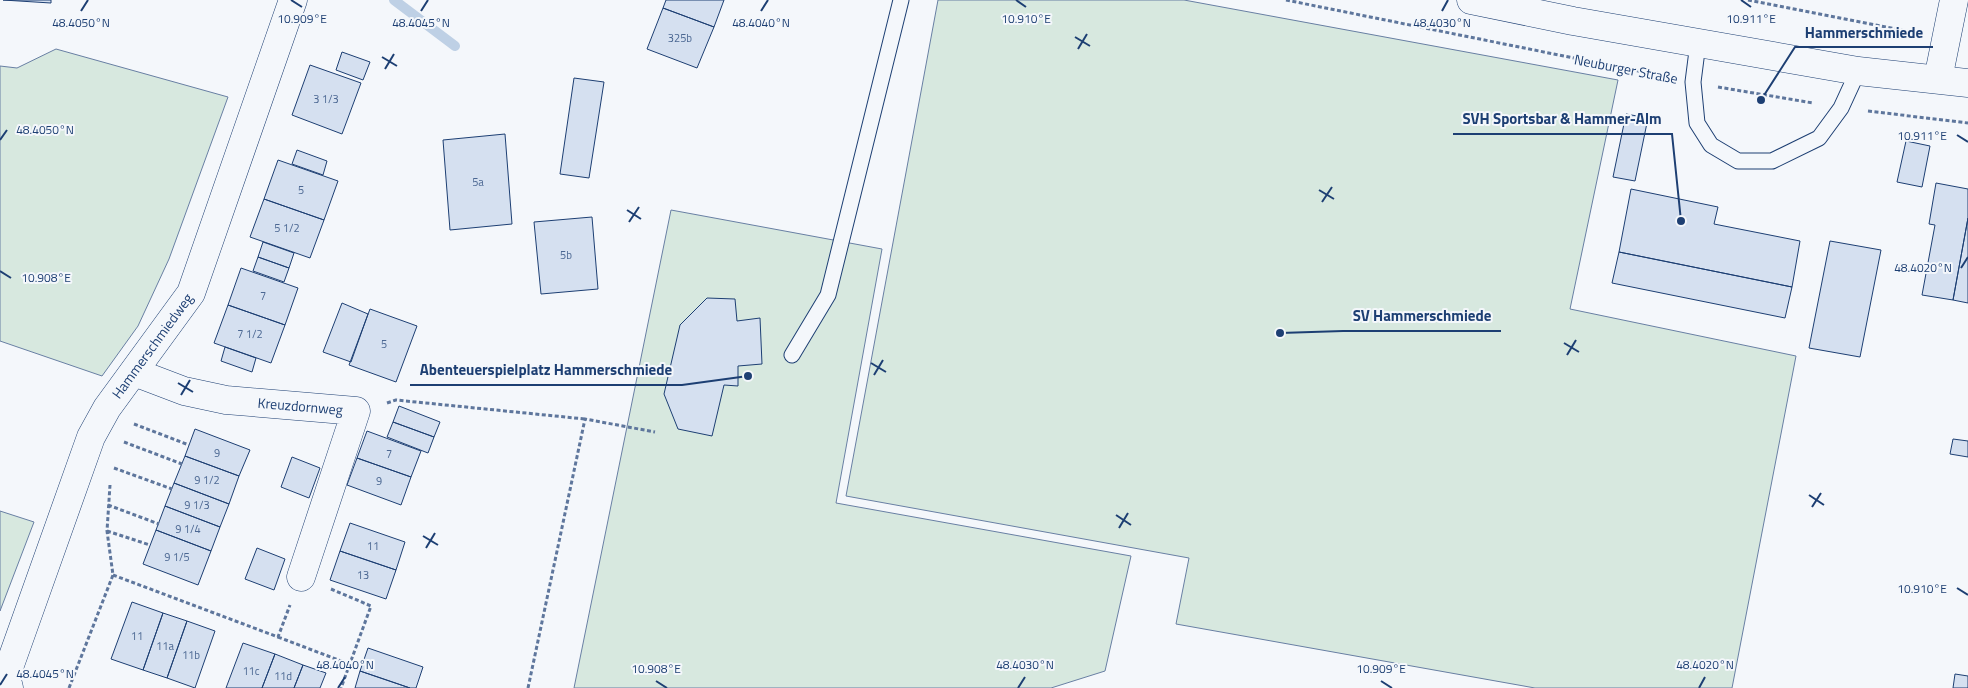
<svg xmlns="http://www.w3.org/2000/svg" width="1968" height="688" font-family="'Titillium Web',sans-serif">
	<style>
		.green { fill: #d7e8df; stroke: #687fa3 }
		.lines { fill: none; stroke-linecap: round; stroke-linejoin: round }
		.stream { stroke: #bed0e5; stroke-width: 10 }
		.building { fill: #d5e0f0; stroke: #1d3f73 }
		.service-casing { stroke: #1d3f73; stroke-width: 17 }
		.minor-casing { stroke: #1d3f73; stroke-width: 29 }
		.tertiary-casing { stroke: #1d3f73; stroke-width: 29 }
		.path { stroke: #5e769c; stroke-width: 3; stroke-dasharray: 4 2.5; stroke-linecap: butt }
		.service { stroke: #f4f7fb; stroke-width: 15 }
		.minor { stroke: #f4f7fb; stroke-width: 28 }
		.tertiary { stroke: #f4f7fb; stroke-width: 28 }
		.ticks { fill: none; stroke: #1d3f73; stroke-width: 2 }
		.labels { text-anchor: middle; stroke-width: 4; stroke-linejoin: round; paint-order: stroke }
		.number-label { font-size: 11px; fill: #4b6792 }
		.street-label { font-size: 14px; fill: #1d3f73; stroke: #f4f7fb }
		.ticks-label { font-size: 12px; text-anchor: middle; fill: #1d3f73; stroke: #f4f7fb; stroke-width: 4; stroke-linejoin: round; paint-order: stroke }
		.leader { fill: none; stroke: #1d3f73; stroke-width: 2 }
		.callout-dot { fill: #1d3f73; stroke: #f4f7fb; stroke-width: 2 }
		.callout-label { font-size: 15px; text-anchor: middle; font-weight: bold; fill: #1d3f73; stroke: #f4f7fb; stroke-width: 4; stroke-linejoin: round; paint-order: stroke }
	</style>
	<rect width="100%" height="100%" fill="#f4f7fb"/>
	<path class="green" d="M 938,0 L 1184,0 L 1618,80 L 1570,309 L 1796,356 L 1732,688 L 1535,688 L 1176,624 L 1189,558 L 846,496 Z
		M 56,49 L 228,97 L 169,259 L 138,326 L 102,376 L 0,341 L 0,66 L 17,68 Z
		M 671,210 L 882,249 L 836,503 L 1131,556 L 1105,671 L 1051,688 L 574,688 Z
		M 0,511 L 34,522 L 0,611 Z"/>
	<g class="lines">
		<path class="stream" d="M 394,0 L 455,46"/>
	</g>
	<path class="building" d="M 3,0 L 51,0 L 51,3 Z
		M 666,0 L 724,0 L 714,27 L 663,8 Z
		M 663,8 L 714,27 L 697,68 L 647,49 Z
		M 342,52 L 370,62 L 363,80 L 336,70 Z
		M 310,65 L 361,83 L 342,134 L 292,115 Z
		M 574,78 L 604,82 L 589,178 L 560,174 Z
		M 1626,114 L 1648,118 L 1635,181 L 1613,177 Z
		M 505,134 L 512,224 L 450,230 L 443,140 Z
		M 1906,141 L 1930,146 L 1922,187 L 1897,182 Z
		M 297,150 L 327,161 L 323,175 L 292,164 Z
		M 278,160 L 338,181 L 324,220 L 264,199 Z
		M 1936,183 L 1968,189 L 1968,218 L 1953,300 L 1922,295 L 1935,225 L 1929,224 Z
		M 1631,189 L 1718,207 L 1714,224 L 1800,241 L 1792,287 L 1619,252 Z
		M 264,199 L 324,220 L 310,258 L 250,237 Z
		M 592,217 L 598,289 L 541,294 L 534,222 Z
		M 1968,218 L 1968,303 L 1953,300 Z
		M 1830,241 L 1881,250 L 1860,357 L 1809,348 Z
		M 263,242 L 294,253 L 289,268 L 258,257 Z
		M 1619,252 L 1792,287 L 1785,318 L 1612,283 Z
		M 258,257 L 289,268 L 284,282 L 253,271 Z
		M 241,268 L 298,288 L 285,325 L 228,305 Z
		M 707,298 L 735,299 L 737,321 L 760,318 L 762,364 L 738,366 L 738,386 L 724,385 L 712,436 L 678,429 L 664,394 L 680,325 Z
		M 342,303 L 368,314 L 351,362 L 323,352 Z
		M 228,305 L 285,325 L 271,363 L 214,343 Z
		M 370,309 L 417,326 L 396,382 L 349,365 Z
		M 225,347 L 256,358 L 252,372 L 221,361 Z
		M 399,406 L 440,422 L 434,437 L 393,422 Z
		M 393,422 L 434,437 L 428,453 L 387,437 Z
		M 195,429 L 250,450 L 239,476 L 185,456 Z
		M 367,431 L 421,451 L 411,477 L 357,458 Z
		M 1953,439 L 1968,441 L 1968,457 L 1950,454 Z
		M 185,456 L 239,476 L 229,504 L 174,483 Z
		M 292,457 L 320,468 L 309,498 L 281,487 Z
		M 357,458 L 411,477 L 401,505 L 347,485 Z
		M 174,483 L 229,504 L 220,527 L 165,506 Z
		M 165,506 L 220,527 L 211,551 L 156,530 Z
		M 350,523 L 405,542 L 396,570 L 340,551 Z
		M 156,530 L 211,551 L 198,585 L 143,564 Z
		M 257,548 L 285,559 L 274,590 L 245,579 Z
		M 340,551 L 396,570 L 386,599 L 330,580 Z
		M 132,602 L 163,613 L 143,670 L 111,659 Z
		M 163,613 L 187,621 L 167,678 L 143,670 Z
		M 187,621 L 215,631 L 195,688 L 167,678 Z
		M 243,643 L 275,654 L 262,688 L 226,688 Z
		M 368,648 L 423,667 L 416,688 L 410,688 L 360,671 Z
		M 275,654 L 303,665 L 294,688 L 262,688 Z
		M 303,665 L 326,673 L 320,688 L 294,688 Z
		M 360,671 L 410,688 L 355,688 Z
		M 1955,674 L 1968,676 L 1968,688 L 1953,688 Z"/>
	<g class="lines">
		<g class="service-casing">
			<path id="service" d="M 1698,43 L 1693,82 L 1697,123 L 1711,145 L 1738,161 L 1772,161 L 1819,138 L 1841,108 L 1858,71
				M 792,355 L 828,295 L 901,0"/>
		</g>
		<g class="minor-casing">
			<g id="minor">
				<path d="M 1938,79 L 1954,0"/>
				<path id="s1" d="M 134,372 L 184,391 L 226,400 L 356,411 L 301,577"/>
				<path id="s2" d="M 9,688 L 6,676 L 91,437 L 107,408 L 191,293 L 293,0"/>
			</g>
		</g>
		<g class="tertiary-casing">
			<path id="tertiary" d="M 1471,0 L 1573,21 L 1858,71 L 1968,83"/>
		</g>
		<path class="path" d="M 1286,0 L 1668,77
			M 1748,0 L 1916,33
			M 1718,87 L 1813,103
			M 1868,111 L 1968,123
			M 387,403 L 396,400 L 585,419
			M 134,424 L 189,445
			M 124,442 L 182,464
			M 114,468 L 172,489
			M 108,505 L 159,524
			M 107,531 L 150,545
			M 113,575 L 278,637 L 290,605
			M 331,589 L 371,606 L 341,688
			M 278,637 L 349,664
			M 69,688 L 113,575 L 107,531 L 110,485
			M 528,688 L 585,419 L 655,432"/>
		<use href="#service" class="service"/>
		<use href="#minor" class="minor"/>
		<use href="#tertiary" class="tertiary"/>
	</g>
	<path class="ticks" d="M 291,0 L 302,7M 1016,0 L 1026,7M 1741,0 L 1751,7M 81,11 L 88,0M 421,11 L 428,0M 761,11 L 768,0M 1442,11 L 1448,0M 1075,37 L 1090,46M 1078,49 L 1087,34M 382,57 L 397,66M 385,69 L 394,54M 1957,135 L 1968,142M 0,140 L 7,130M 1319,190 L 1334,199M 1322,202 L 1332,187M 627,210 L 641,219M 629,222 L 639,207M 1961,268 L 1968,257M 0,271 L 11,278M 1564,343 L 1579,352M 1567,355 L 1576,340M 871,363 L 886,372M 874,375 L 883,360M 178,383 L 193,392M 181,395 L 190,380M 1809,495 L 1824,505M 1812,507 L 1821,493M 1116,515 L 1131,525M 1119,528 L 1128,513M 423,536 L 438,545M 426,548 L 435,533M 1957,588 L 1968,595M 656,681 L 667,688M 1381,681 L 1392,688M 0,685 L 7,674M 338,688 L 345,677M 1018,688 L 1025,677M 1699,688 L 1705,677"/>
	<g class="labels">
		<g class="number-label">
			<text x="680" y="42">325b</text>
			<text x="326" y="103">3 1/3</text>
			<text x="478" y="186">5a</text>
			<text x="301" y="194">5</text>
			<text x="287" y="232">5 1/2</text>
			<text x="566" y="259">5b</text>
			<text x="263" y="300">7</text>
			<text x="250" y="338">7 1/2</text>
			<text x="384" y="348">5</text>
			<text x="217" y="457">9</text>
			<text x="389" y="458">7</text>
			<text x="207" y="484">9 1/2</text>
			<text x="379" y="485">9</text>
			<text x="197" y="509">9 1/3</text>
			<text x="188" y="533">9 1/4</text>
			<text x="373" y="550">11</text>
			<text x="177" y="561">9 1/5</text>
			<text x="363" y="579">13</text>
			<text x="137" y="640">11</text>
			<text x="165" y="650">11a</text>
			<text x="191" y="659">11b</text>
			<text x="251" y="675">11c</text>
			<text x="283" y="680">11d</text>
		</g>
		<g class="street-label">
			<text transform="translate(1626 69) rotate(11)" y="5">Neuburger Straße</text>
			<text dy="5" stroke="none"><textPath href="#s2" startOffset="376">Hammerschmiedweg</textPath></text>
			<text dy="5" stroke="none"><textPath href="#s1" startOffset="171">Kreuzdornweg</textPath></text>
		</g>
	</g>
	<g class="ticks-label">
		<text x="1026" y="23">10.910°E</text>
		<text x="302" y="23">10.909°E</text>
		<text x="1751" y="23">10.911°E</text>
		<text x="81" y="27">48.4050°N</text>
		<text x="421" y="27">48.4045°N</text>
		<text x="761" y="27">48.4040°N</text>
		<text x="1442" y="27">48.4030°N</text>
		<text x="45" y="134">48.4050°N</text>
		<text x="1922" y="140">10.911°E</text>
		<text x="1923" y="272">48.4020°N</text>
		<text x="46" y="282">10.908°E</text>
		<text x="1922" y="593">10.910°E</text>
		<text x="345" y="669">48.4040°N</text>
		<text x="1025" y="669">48.4030°N</text>
		<text x="1705" y="669">48.4020°N</text>
		<text x="656" y="673">10.908°E</text>
		<text x="1381" y="673">10.909°E</text>
		<text x="45" y="678">48.4045°N</text>
	</g>
	<path class="leader" d="M1761 100L1795 47H1933M1681 221L1672 134H1453M1280 333L1343 331H1501M748 376L682 385H410"/>
	<g class="callout-dot">
		<circle cx="1761" cy="100" r="5"/>
		<circle cx="1681" cy="221" r="5"/>
		<circle cx="1280" cy="333" r="5"/>
		<circle cx="748" cy="376" r="5"/>
	</g>
	<g class="callout-label">
		<text x="1864" y="38">Hammerschmiede</text>
		<text x="1562" y="124">SVH Sportsbar &amp; Hammer-Alm</text>
		<text x="1422" y="321">SV Hammerschmiede</text>
		<text x="546" y="375">Abenteuerspielplatz Hammerschmiede</text>
	</g>
</svg>
